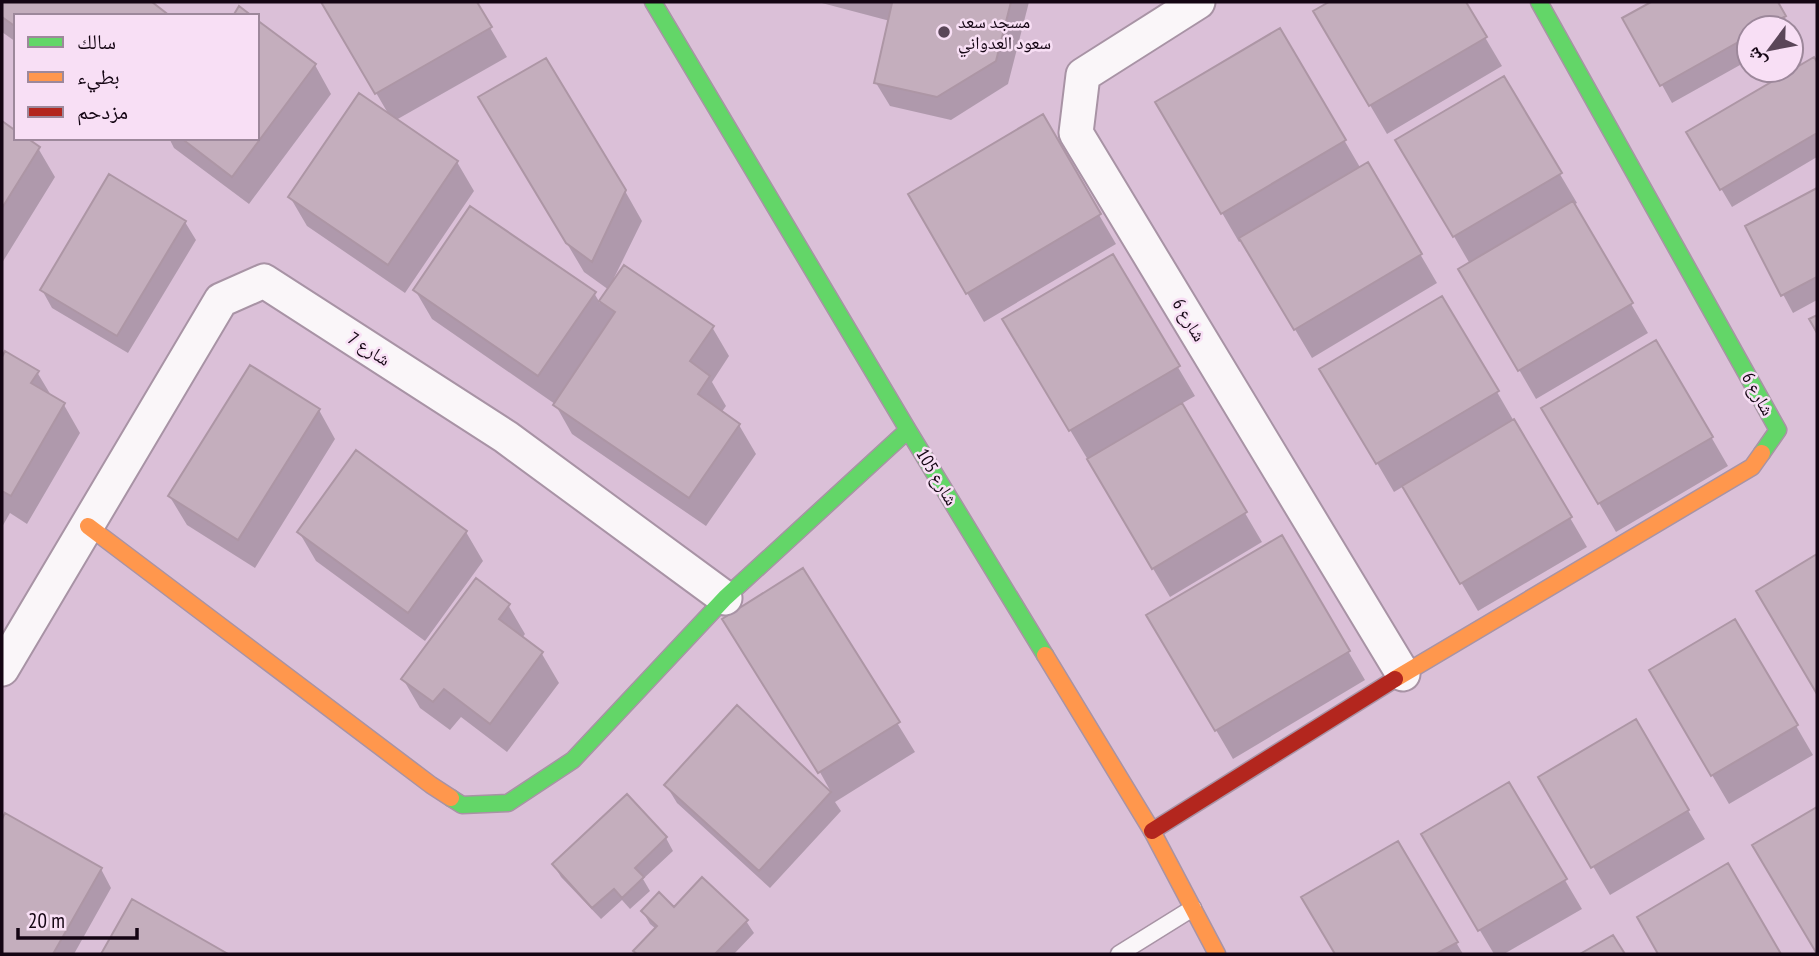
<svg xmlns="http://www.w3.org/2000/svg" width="1819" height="956" font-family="'PT Sans Narrow','Noto Naskh Arabic',sans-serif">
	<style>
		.shadow { fill: #0003 }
		.building { fill: #c4aebd; stroke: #ad96a5; stroke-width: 2 }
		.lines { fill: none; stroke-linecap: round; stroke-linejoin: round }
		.lane-casing { stroke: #a893a5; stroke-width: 19 }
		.street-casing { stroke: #a893a5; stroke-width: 37 }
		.fast-casing { stroke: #a893a5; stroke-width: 19 }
		.slow-casing { stroke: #a893a5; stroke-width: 19 }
		.jam-casing { stroke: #a893a5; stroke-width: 19 }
		.lane { stroke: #faf6f9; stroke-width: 16 }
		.street { stroke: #faf6f9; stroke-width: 33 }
		.fast { stroke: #63d668; stroke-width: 16 }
		.slow { stroke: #ff974d; stroke-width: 16 }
		.jam { stroke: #b3261e; stroke-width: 16 }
		.poi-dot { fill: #5a4658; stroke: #f8dff5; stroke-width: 2.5 }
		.labels { text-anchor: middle; stroke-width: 5; stroke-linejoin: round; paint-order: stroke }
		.poi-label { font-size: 18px; fill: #140513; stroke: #f8dff5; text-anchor: start }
		.street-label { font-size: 18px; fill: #140513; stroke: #f8dff5 }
	</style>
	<rect width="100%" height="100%" fill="#dbc0d8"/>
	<path class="shadow" d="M 2,2 L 149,2 L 167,16 L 16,16 L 16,42 L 2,32 Z
		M 323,2 L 475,2 L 507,57 L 396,120 L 457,162 L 474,191 L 405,293 L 307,226 L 290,197 L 389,115 Z
		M 818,2 L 1029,2 L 1008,84 L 951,120 L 890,106 L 876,83 L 890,21 Z
		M 1332,2 L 1464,2 L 1502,66 L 1387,134 L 1315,12 Z
		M 1655,2 L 1776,2 L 1791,28 L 1749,28 L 1749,60 L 1672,103 L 1625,18 Z
		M 1280,30 L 1361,169 L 1368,165 L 1437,283 L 1312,358 L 1242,240 L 1239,242 L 1158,103 Z
		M 1814,59 L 1817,65 L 1817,157 L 1732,207 L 1688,133 Z
		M 315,65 L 331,94 L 249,204 L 174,148 L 169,138 L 257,138 Z
		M 1503,78 L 1577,203 L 1573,205 L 1648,333 L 1536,399 L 1461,269 L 1470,264 L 1398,140 Z
		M 1042,117 L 1116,244 L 984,322 L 910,195 Z
		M 2,123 L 16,133 L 16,138 L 38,148 L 55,177 L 2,263 Z
		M 497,126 L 625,191 L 642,221 L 614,278 L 712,327 L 729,356 L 712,382 L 726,406 L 721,413 L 739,425 L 756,454 L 706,526 L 572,434 L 555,404 L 432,319 L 415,290 L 594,293 L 600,303 L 609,290 L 584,272 Z
		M 1817,190 L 1817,300 L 1793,313 L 1747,227 Z
		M 185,222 L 196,240 L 128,353 L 52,308 L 42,290 Z
		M 1112,256 L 1195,396 L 1181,404 L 1262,542 L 1170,597 L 1021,348 Z
		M 1656,342 L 1728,466 L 1616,532 L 1543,408 Z
		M 6,354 L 37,372 L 52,397 L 64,405 L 80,433 L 27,524 L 10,513 L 2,527 L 2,360 Z
		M 1322,369 L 1497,392 L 1587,547 L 1478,611 L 1404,486 L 1394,492 Z
		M 319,410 L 335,439 L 255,568 L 187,525 L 170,497 Z
		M 299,532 L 466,532 L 483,561 L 425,641 L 316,561 Z
		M 1281,537 L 1365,680 L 1233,759 L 1149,616 Z
		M 1817,556 L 1817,692 L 1758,591 Z
		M 803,570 L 915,752 L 835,802 L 841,811 L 770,888 L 677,803 L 666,785 L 831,792 L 816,765 Z
		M 508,605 L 525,634 L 522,638 L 542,654 L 559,683 L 507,752 L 461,717 L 450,730 L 420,708 L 403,679 Z
		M 1735,621 L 1813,755 L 1729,804 L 1651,671 Z
		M 1635,721 L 1705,839 L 1610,895 L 1540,777 Z
		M 1508,784 L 1582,909 L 1504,954 L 1494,954 L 1423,835 Z
		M 627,796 L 666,838 L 673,851 L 643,879 L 650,891 L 630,909 L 622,900 L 601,919 L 561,877 L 554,865 Z
		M 1817,809 L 1817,953 L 1754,846 Z
		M 6,815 L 101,869 L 111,888 L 74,954 L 2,954 L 2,823 Z
		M 1397,843 L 1463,954 L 1337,954 L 1304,898 Z
		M 1727,866 L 1779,954 L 1660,954 L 1639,918 Z
		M 132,902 L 225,954 L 103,954 Z
		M 674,909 L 746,921 L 754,933 L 734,954 L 637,954 L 635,951 L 656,929 L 650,924 L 643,912 Z"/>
	<path class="building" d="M 2,2 L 152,2 L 170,16 L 16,16 L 16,27 L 2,17 Z
		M 321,2 L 477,2 L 492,27 L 375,94 Z
		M 888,2 L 1011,2 L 996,61 L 937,97 L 874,83 L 892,3 Z
		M 1329,2 L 1466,2 L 1487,37 L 1369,106 L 1313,11 Z
		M 1651,2 L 1778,2 L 1786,16 L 1764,28 L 1749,28 L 1749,36 L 1660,86 L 1622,18 Z
		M 239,6 L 252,16 L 233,16 Z
		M 257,20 L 316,64 L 232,177 L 181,138 L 257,138 Z
		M 1280,28 L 1346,140 L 1221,214 L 1155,102 Z
		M 1814,57 L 1817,62 L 1817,133 L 1720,190 L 1686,132 Z
		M 546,58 L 626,190 L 592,262 L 566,243 L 478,97 Z
		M 1504,76 L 1562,173 L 1453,237 L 1395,140 Z
		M 359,93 L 458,161 L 388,265 L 288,197 Z
		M 1043,114 L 1101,214 L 966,294 L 908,194 Z
		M 2,121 L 16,131 L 16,138 L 27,138 L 40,147 L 2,208 Z
		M 1368,162 L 1422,254 L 1294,330 L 1239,238 Z
		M 109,174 L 186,221 L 117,336 L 40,290 Z
		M 1817,188 L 1817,277 L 1781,296 L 1745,226 Z
		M 1573,201 L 1633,303 L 1518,371 L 1458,269 Z
		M 470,206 L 596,292 L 538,376 L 413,290 Z
		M 1113,254 L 1180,366 L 1069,431 L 1002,319 Z
		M 624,265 L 714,326 L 690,361 L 710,376 L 698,394 L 740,424 L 689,498 L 553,405 L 615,312 L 599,301 Z
		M 1442,296 L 1499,391 L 1376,464 L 1319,369 Z
		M 1817,315 L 1817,333 L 1809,319 Z
		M 1656,340 L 1713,437 L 1598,504 L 1541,408 Z
		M 5,351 L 39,371 L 31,383 L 65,403 L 11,496 L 2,491 L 2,357 Z
		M 250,365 L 320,409 L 238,540 L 168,496 Z
		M 1182,403 L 1247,512 L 1152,569 L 1087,459 Z
		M 1514,419 L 1572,517 L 1460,584 L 1402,486 Z
		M 356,450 L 467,531 L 408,613 L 297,532 Z
		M 1282,535 L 1350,651 L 1215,731 L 1146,615 Z
		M 1817,554 L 1817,694 L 1756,591 Z
		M 803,568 L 900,722 L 818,773 L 722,619 Z
		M 476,578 L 510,604 L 499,619 L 543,652 L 490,724 L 444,689 L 433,702 L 401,679 Z
		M 1735,619 L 1798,725 L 1711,776 L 1649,670 Z
		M 737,705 L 831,792 L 759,871 L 664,785 Z
		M 1636,719 L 1689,810 L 1591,868 L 1538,777 Z
		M 1509,782 L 1567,879 L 1478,931 L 1421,834 Z
		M 627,794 L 667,837 L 635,868 L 644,877 L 622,898 L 614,889 L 592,908 L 552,864 Z
		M 1817,807 L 1817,954 L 1752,845 Z
		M 5,813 L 102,868 L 53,954 L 2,954 L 2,819 Z
		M 1398,841 L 1458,942 L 1436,954 L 1335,954 L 1301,897 Z
		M 1728,863 L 1781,954 L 1658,954 L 1637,917 Z
		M 702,877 L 748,920 L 715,954 L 637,954 L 633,951 L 657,926 L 641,911 L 659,892 L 674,907 Z
		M 132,899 L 228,954 L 101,954 Z
		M 1613,935 L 1625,954 L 1580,954 Z"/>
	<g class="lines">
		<g class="lane-casing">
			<path id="lane" d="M 1119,954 L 1193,908"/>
		</g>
		<g class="street-casing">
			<path id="street" d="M 1198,2 L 1083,75 L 1076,133 L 1403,674
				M 2,669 L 221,300 L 264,281 L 506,437 L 725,598"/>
		</g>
		<g class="fast-casing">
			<path id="fast" d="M 653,2 L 908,430 L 1045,655
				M 1539,2 L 1778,430 L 1762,453
				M 451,798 L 462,805 L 508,803 L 573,760 L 725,598 L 908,430"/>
		</g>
		<g class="slow-casing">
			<path id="slow" d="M 88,526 L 431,785 L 451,798
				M 1045,655 L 1152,831 L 1217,954
				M 1395,679 L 1752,467 L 1762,453"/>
		</g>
		<g class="jam-casing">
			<path id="jam" d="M 1152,831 L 1395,679"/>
		</g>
		<use href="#lane" class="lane"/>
		<use href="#street" class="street"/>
		<use href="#fast" class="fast"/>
		<use href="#slow" class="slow"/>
		<use href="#jam" class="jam"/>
	</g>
	<circle class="poi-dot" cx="944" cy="32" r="7"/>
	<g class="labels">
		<g class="poi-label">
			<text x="958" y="28">مسجد سعد<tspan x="958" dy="21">سعود العدواني</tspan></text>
		</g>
		<g class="street-label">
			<text transform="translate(1189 320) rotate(59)" y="6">شارع 6</text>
			<text transform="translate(369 349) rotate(33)" y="6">شارع 7</text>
			<text transform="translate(1758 394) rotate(61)" y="6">شارع 6</text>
			<text transform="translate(937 477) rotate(59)" y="6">شارع 105</text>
		</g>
	</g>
	<rect width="1819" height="956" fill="none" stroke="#140513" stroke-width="7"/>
	<rect x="14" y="14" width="245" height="126" fill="#f8dff5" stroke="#9d889b" stroke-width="2"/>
	<rect x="28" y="37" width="35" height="10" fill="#63d668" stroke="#9d889b" stroke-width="2"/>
	<text x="77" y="49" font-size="21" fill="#140513">سالك</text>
	<rect x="28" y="72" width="35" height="10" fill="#ff974d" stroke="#9d889b" stroke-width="2"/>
	<text x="77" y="84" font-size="21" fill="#140513">بطيء</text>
	<rect x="28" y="107" width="35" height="10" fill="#b3261e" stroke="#9d889b" stroke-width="2"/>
	<text x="77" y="119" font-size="21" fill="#140513">مزدحم</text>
	<g transform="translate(1770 49) rotate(238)"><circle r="33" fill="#f8dff5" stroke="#9d889b" stroke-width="2"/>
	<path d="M0-5L12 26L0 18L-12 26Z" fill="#5a4658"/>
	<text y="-10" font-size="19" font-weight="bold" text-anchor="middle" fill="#140513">ش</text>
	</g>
	<path d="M18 928v10h119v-10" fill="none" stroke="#140513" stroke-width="3.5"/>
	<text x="28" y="928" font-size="21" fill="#140513" stroke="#f8dff5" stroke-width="5" paint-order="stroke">20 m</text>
</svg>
